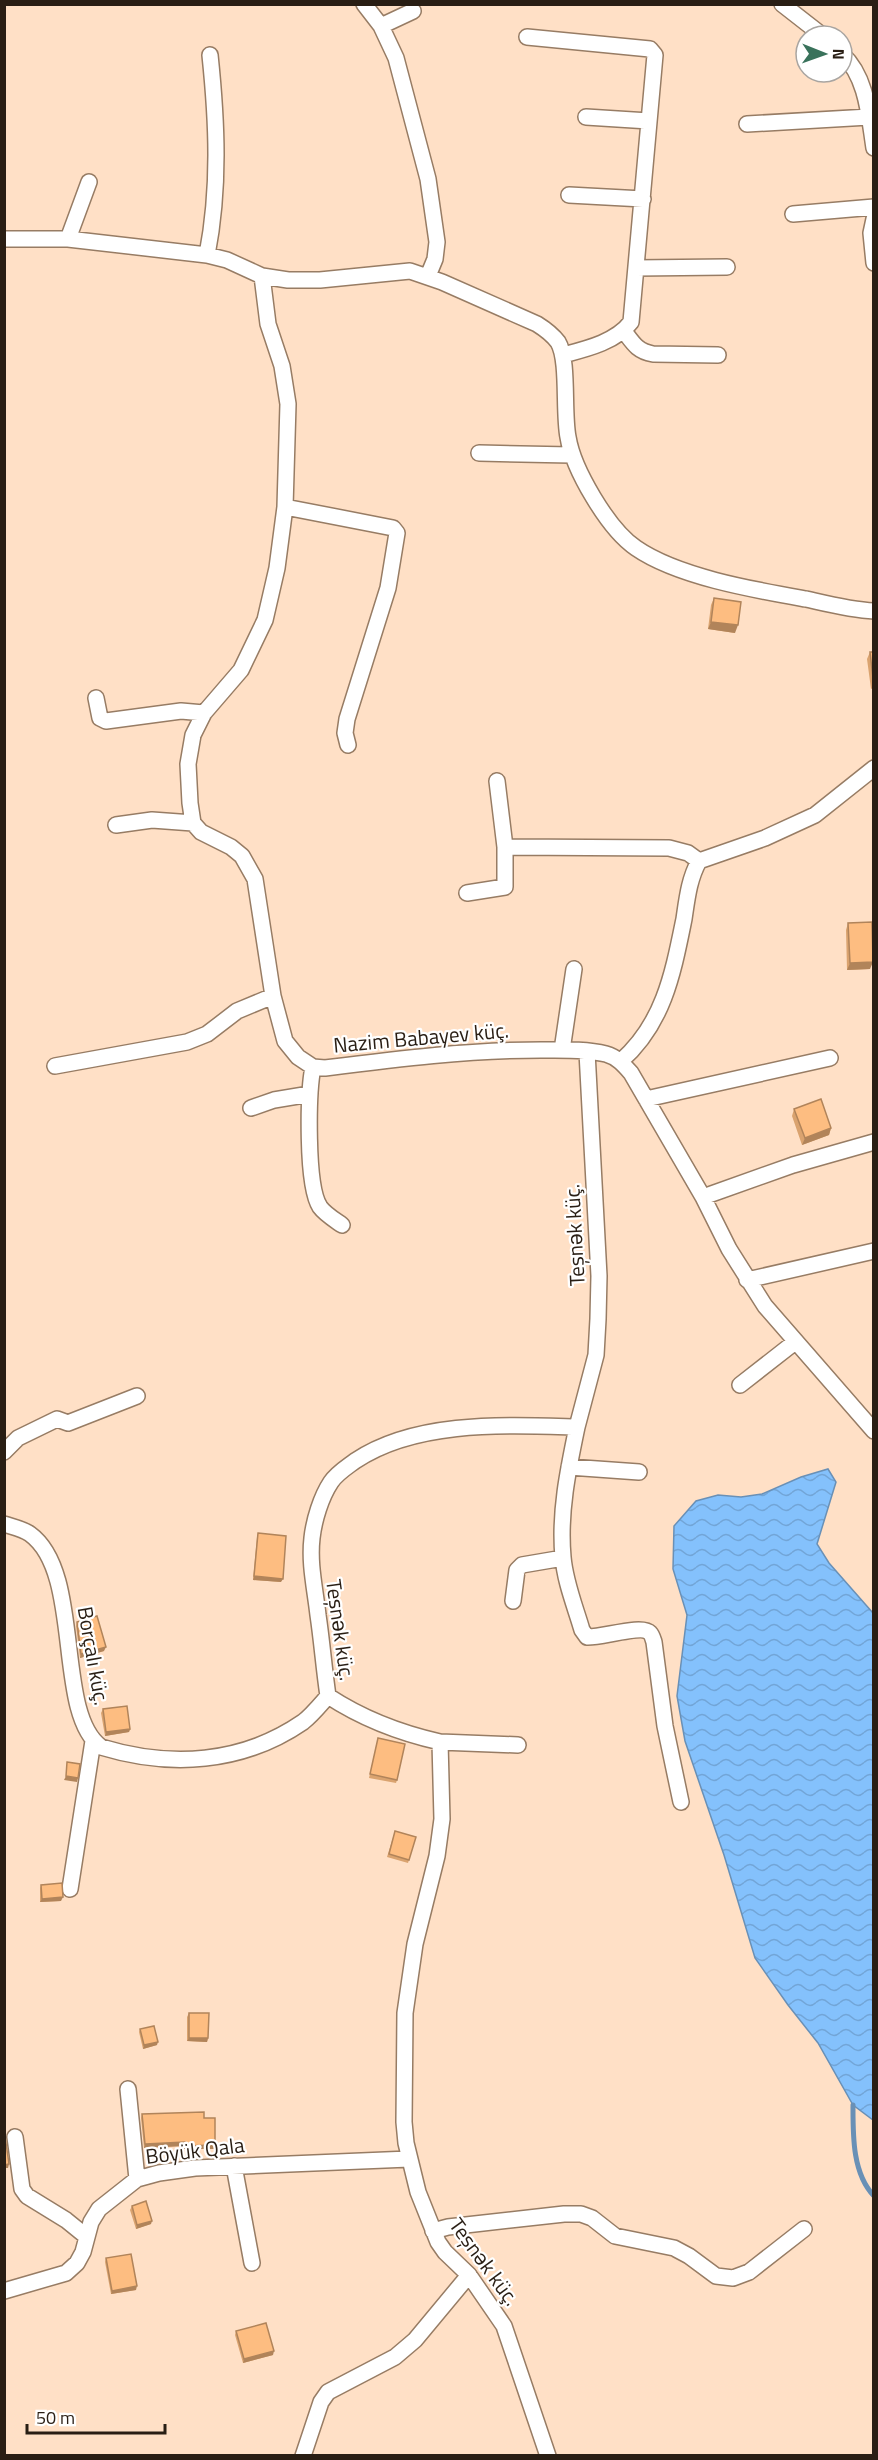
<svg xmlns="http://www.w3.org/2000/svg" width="878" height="2460" font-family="'Titillium Web',sans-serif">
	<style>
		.water { fill: url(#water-waves); stroke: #6990b6; stroke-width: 1.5 }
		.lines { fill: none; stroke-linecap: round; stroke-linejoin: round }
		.stream { stroke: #6990b6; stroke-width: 5 }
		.minor-casing { stroke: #977c64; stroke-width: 18 }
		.minor { stroke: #fff; stroke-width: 15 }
		.wall { fill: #daa36f }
		.shaded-wall { fill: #b1845a }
		.building { fill: #fdbd81; stroke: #b1845a; stroke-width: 1.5 }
		.labels { text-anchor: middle; stroke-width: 4.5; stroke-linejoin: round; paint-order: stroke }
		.street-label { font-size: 21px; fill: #291e14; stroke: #fff }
	</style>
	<defs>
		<pattern id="water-waves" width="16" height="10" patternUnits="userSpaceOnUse" patternTransform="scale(1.5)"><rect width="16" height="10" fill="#84c1fc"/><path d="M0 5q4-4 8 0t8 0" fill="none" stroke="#72a5d7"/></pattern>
	</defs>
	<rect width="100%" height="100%" fill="#ffe0c6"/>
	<path class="water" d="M 828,1469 L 836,1482 L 817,1544 L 829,1563 L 873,1613 L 873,2120 L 853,2105 L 818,2043 L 788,2005 L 755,1958 L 724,1855 L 685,1741 L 677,1696 L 687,1615 L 673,1569 L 674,1526 L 696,1501 L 718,1495 L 741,1497 L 762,1494 L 801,1477 Z"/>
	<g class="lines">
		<path class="stream" d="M 853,2105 C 853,2134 852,2173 874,2196"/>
		<g class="minor-casing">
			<path id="minor" d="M 364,4 L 381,26 L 396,58 L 428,179 L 437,242 L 435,259 L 428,276
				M 782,4 L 823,36
				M 381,26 L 413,11
				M 527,37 L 650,49 L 655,55 L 631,322 C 616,342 586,349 563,355
				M 842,54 C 867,77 869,116 874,148
				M 586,117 L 649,121
				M 747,124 L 869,117
				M 569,195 L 643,199
				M 793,214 L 874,207
				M 874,219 L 871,233 L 874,263
				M 4,239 L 68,239 L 207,255 L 227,260 L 262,276 L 288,280 L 320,280 L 410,271 L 442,282 L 537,324 C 545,329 552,334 558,342 C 569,360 563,412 568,437 C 573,469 608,529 636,548 C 678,577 755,590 806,599 C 828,604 851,610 874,611
				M 68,239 L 89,182
				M 207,255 C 220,188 217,122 210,55
				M 636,268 L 727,267
				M 262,276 L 268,324 L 282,366 L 288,404 L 285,507 L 277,568 L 265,620 L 241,670 L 204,713 L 193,735 L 188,764 L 190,803 L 193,823 L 201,832 L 231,847 L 242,856 L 255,879 L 273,996 L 285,1041 L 298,1057 L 313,1067 L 325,1068 C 397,1059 469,1050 541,1050 C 562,1050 586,1049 606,1054 C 617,1057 624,1065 631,1073 L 703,1197 L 729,1249 L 765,1306 L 874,1431
				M 624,331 C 633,343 637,351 653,354 L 718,355
				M 479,453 L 571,455
				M 285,507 L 393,528 L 397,533 L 388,588 L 347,719 L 345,733 L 348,745
				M 96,698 L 100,718 L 106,721 L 181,711 L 204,713
				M 116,825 L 152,820 L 193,823
				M 505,847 L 669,848 L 688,853 L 699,861
				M 467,893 L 505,887 L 505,847 L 497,781
				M 562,1050 L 574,969
				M 621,1061 C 664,1023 673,973 684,919 C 687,899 689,879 699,861 L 765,838 L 815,815 L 874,768
				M 55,1066 L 187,1042 L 207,1034 L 237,1011 L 273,996
				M 313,1067 C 308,1093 306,1186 320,1207 C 325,1214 335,1220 342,1225
				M 646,1099 L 830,1058
				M 251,1108 L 274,1100 L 310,1094
				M 703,1197 L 793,1165 L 874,1142
				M 747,1280 L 874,1251
				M 740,1385 L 795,1342
				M 577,1427 C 568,1470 559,1513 563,1557 C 565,1582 575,1606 582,1630 L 587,1637 C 601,1638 642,1624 650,1633 C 652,1635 653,1639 654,1642 L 665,1726 L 681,1802
				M 4,1452 L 18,1438 L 57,1419 L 68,1423 L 137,1396
				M 569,1467 L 639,1472
				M 4,1524 C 13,1527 23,1529 30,1534 C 84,1573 54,1713 101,1747 C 170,1768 242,1764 303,1722 C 312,1715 320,1705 328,1696
				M 513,1601 L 517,1570 L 522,1565 L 563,1558
				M 440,1742 L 518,1745
				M 70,1889 L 93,1741
				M 128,2089 L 137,2179
				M 15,2137 L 22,2189 L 27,2196 L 66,2220 L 87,2237
				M 234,2166 L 252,2263
				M 433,2231 L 448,2227 L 564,2214 L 581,2214 L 592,2218 L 615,2236 L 674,2248 L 689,2256 L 716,2276 L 733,2278 L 749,2272 L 804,2229
				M 4,2291 L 66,2273 L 77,2263 L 83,2252 L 91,2222 L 99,2209 L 137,2179 L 159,2173 L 195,2168 L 409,2159
				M 303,2456 L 321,2402 L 328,2392 L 395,2357 L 415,2340 L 469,2275
				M 548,2456 L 504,2326 L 469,2275 L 445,2252 L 438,2242 L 418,2192 L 406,2143 L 404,2122 L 405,2013 L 415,1944 L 437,1856 L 442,1819 L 440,1742 C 400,1733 363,1719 328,1696 C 324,1669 322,1642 318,1615 C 315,1588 309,1564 312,1538 C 314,1520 321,1497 331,1482 C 337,1473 347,1467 355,1461 C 416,1420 506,1425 577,1427 L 596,1355 L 598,1319 L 599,1276 L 587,1052"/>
		</g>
		<use href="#minor" class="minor"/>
	</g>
	<path class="wall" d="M 714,598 L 735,633 L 708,629 L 711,605 Z
		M 870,652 L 873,652 L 873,688 L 871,689 L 867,659 Z
		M 848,923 L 870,969 L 847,970 L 846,930 Z
		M 794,1109 L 831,1128 L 829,1135 L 802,1145 L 792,1116 Z
		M 258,1533 L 281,1582 L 253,1580 L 257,1537 Z
		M 77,1622 L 104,1651 L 80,1658 L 76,1626 Z
		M 103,1709 L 130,1729 L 129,1732 L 105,1736 L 101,1713 Z
		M 378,1738 L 397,1780 L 396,1783 L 369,1778 Z
		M 395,1831 L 416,1837 L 408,1863 L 387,1857 Z
		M 41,1885 L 61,1901 L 40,1902 L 40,1888 Z
		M 189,2013 L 208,2038 L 207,2042 L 187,2041 L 187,2017 Z
		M 140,2029 L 157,2045 L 143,2049 L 139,2032 Z
		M 142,2114 L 204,2118 L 214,2149 L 183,2149 L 183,2146 L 144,2148 L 141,2118 Z
		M 132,2206 L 151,2224 L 136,2229 L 130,2210 Z
		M 106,2258 L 136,2290 L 111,2294 L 105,2262 Z
		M 236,2331 L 273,2355 L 243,2363 L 235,2335 Z"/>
	<path class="shaded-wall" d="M 711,622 L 738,625 L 735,633 L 708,629 Z
		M 873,962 L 870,969 L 847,970 L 850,963 Z
		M 831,1128 L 829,1135 L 802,1145 L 805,1138 Z
		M 254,1576 L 283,1579 L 281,1582 L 253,1580 Z
		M 106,1647 L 104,1651 L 80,1658 L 81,1654 Z
		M 130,1729 L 129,1732 L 105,1736 L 106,1732 Z
		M 66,1776 L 78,1778 L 77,1782 L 64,1780 Z
		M 63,1897 L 61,1901 L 40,1902 L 42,1899 Z
		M 189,2038 L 208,2038 L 207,2042 L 187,2041 Z
		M 158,2042 L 157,2045 L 143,2049 L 144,2045 Z
		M 185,2142 L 183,2146 L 144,2148 L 145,2144 Z
		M 215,2145 L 214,2149 L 183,2149 L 185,2146 Z
		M 9,2164 L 8,2168 L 4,2168 L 4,2165 Z
		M 152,2221 L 151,2224 L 136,2229 L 137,2225 Z
		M 137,2286 L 136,2290 L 111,2294 L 112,2291 Z
		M 274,2351 L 273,2355 L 243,2363 L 244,2359 Z"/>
	<path class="building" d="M 714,598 L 741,602 L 738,625 L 711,622 Z
		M 870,652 L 873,652 L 873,678 Z
		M 872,922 L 873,962 L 850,963 L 848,923 Z
		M 821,1099 L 831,1128 L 805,1138 L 794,1109 Z
		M 258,1533 L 286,1536 L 283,1579 L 254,1576 Z
		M 97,1616 L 106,1647 L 81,1654 L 77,1622 Z
		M 127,1706 L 130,1729 L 106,1732 L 103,1709 Z
		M 378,1738 L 405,1744 L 397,1780 L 370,1774 Z
		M 67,1762 L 80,1764 L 78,1778 L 66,1776 Z
		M 395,1831 L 416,1837 L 409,1860 L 389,1854 Z
		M 62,1883 L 63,1897 L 42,1899 L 41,1885 Z
		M 189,2013 L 209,2013 L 208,2038 L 189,2038 Z
		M 154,2026 L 158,2042 L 144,2045 L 140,2029 Z
		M 204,2112 L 204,2118 L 215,2118 L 215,2145 L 185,2146 L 185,2142 L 145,2144 L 142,2114 Z
		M 4,2136 L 5,2136 L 9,2164 L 4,2165 Z
		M 146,2201 L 152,2221 L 137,2225 L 132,2206 Z
		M 131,2254 L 137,2286 L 112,2291 L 106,2258 Z
		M 266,2323 L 274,2351 L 244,2359 L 236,2331 Z"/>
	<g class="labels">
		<g class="street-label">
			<text transform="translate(421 1038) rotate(-5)" y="7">Nazim Babayev küç.</text>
			<text transform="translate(575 1235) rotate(-93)" y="7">Teşnək küç.</text>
			<text transform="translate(340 1630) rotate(82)" y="7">Teşnək küç.</text>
			<text transform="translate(93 1656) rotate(80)" y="7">Borçalı küç.</text>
			<text transform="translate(195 2151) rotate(-7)" y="7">Böyük Qala</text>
			<text transform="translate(484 2262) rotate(54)" y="7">Teşnək küç.</text>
		</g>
	</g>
	<rect width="878" height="2460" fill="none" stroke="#291e14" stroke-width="12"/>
	<g transform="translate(824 54) rotate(91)"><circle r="28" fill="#ffffff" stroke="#a9a5a1" stroke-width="1.5"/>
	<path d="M0-4.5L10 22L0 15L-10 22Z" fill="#39725b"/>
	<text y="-9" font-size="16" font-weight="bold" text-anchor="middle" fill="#291e14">N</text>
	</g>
	<path d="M27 2424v9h138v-9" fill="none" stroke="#291e14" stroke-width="3"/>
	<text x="36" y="2424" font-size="18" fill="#291e14" stroke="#ffffff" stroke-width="4.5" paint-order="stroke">50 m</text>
</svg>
